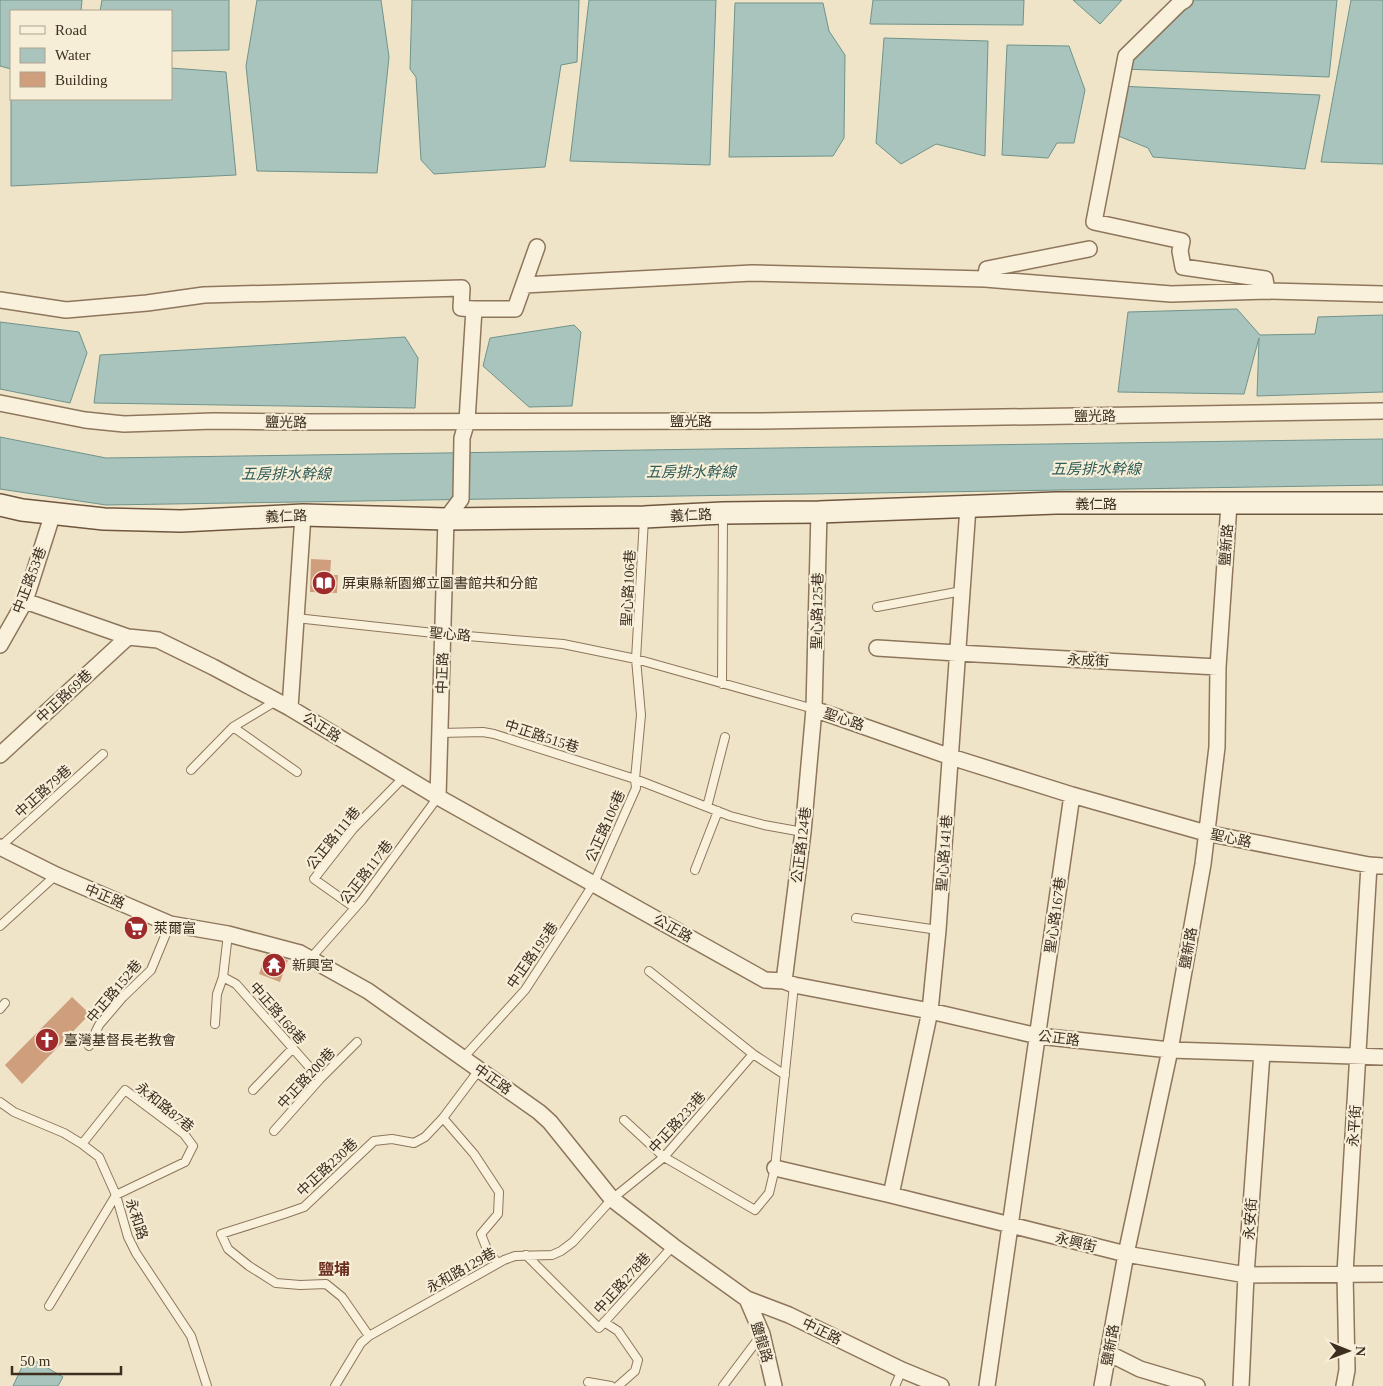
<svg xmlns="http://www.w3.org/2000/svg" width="1383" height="1386" font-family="'Times New Roman','Noto Sans TC',serif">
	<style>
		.water { fill: #a9c4bc; stroke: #6f938a }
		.building { fill: #cf9f7d }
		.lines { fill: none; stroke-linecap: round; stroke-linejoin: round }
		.lane-casing { stroke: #8d765c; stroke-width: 10 }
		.street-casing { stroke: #8d765c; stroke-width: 18 }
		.secondary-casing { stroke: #6f573f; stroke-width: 24 }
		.lane { stroke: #faf1dc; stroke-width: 8 }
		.street { stroke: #faf1dc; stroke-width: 15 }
		.secondary { stroke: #faf1dc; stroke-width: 21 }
		.labels { text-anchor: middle; stroke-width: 4.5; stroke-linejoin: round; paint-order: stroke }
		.street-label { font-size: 14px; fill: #3d2e20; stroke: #f7eed8 }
		.poi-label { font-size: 14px; fill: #3d2e20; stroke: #f7eed8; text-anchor: start }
		.water-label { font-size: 15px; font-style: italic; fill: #2f5d5a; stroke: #f7eed8 }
		.quarter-label { font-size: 16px; font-weight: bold; fill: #6b2e1e; stroke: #f7eed8 }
	</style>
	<rect width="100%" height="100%" fill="#f0e4c8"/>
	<path class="water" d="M 0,0 L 82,0 L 81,11 L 11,11 L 11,69 L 0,66 Z
		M 102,0 L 229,0 L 229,50 L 171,51 L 171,11 L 100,11 Z
		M 257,0 L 381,0 L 389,57 L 377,173 L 257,171 L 246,66 Z
		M 412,0 L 579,0 L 577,62 L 561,65 L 545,167 L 434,174 L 421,160 L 416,77 L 410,69 Z
		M 589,0 L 716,0 L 710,165 L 570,161 Z
		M 873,0 L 1024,0 L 1023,25 L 870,24 Z
		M 1073,0 L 1122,0 L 1100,24 Z
		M 1174,0 L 1337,0 L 1329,77 L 1124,69 Z
		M 1351,0 L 1383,0 L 1383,164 L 1321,162 Z
		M 735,3 L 823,3 L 829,31 L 845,55 L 844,138 L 833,156 L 729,157 Z
		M 884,38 L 988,41 L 985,156 L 936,144 L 901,164 L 876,143 Z
		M 1007,45 L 1069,46 L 1085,90 L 1074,143 L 1057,143 L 1048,158 L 1002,155 Z
		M 171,68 L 226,72 L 236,175 L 11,186 L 11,96 L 11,99 L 171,99 Z
		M 1117,86 L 1320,95 L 1305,169 L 1153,157 L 1148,148 L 1111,133 Z
		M 1237,309 L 1260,335 L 1315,334 L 1318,317 L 1383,315 L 1383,392 L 1257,396 L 1259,338 L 1244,394 L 1118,392 L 1128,312 Z
		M 0,322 L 79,332 L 87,353 L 70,403 L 0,389 Z
		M 574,325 L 581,332 L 572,406 L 529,407 L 483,366 L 490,338 Z
		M 405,337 L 418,358 L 415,408 L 94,403 L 100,355 Z
		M 0,437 L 106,458 L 1383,439 L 1383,485 L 106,505 L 0,489 Z
		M 27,1356 L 63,1377 L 58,1386 L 13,1386 Z"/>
	<path class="building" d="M 311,559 L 331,560 L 330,575 L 338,575 L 337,593 L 310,592 Z
		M 266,954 L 288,960 L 280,982 L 259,974 Z
		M 72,997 L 90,1014 L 22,1084 L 5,1065 Z"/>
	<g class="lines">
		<g class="lane-casing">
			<path id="lane" d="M 877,607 L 962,591
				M 296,618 L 443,634 L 563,644 L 636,659 L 814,709
				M 722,684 L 723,515
				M 233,727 L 297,772
				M 440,733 L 483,732 L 494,734 L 635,779 L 730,816 L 764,825 L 803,832
				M 191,770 L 233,727 L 276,701
				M 707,807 L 725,737
				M 0,847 L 103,754
				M 695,870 L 718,811
				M 355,908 L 314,879 L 353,829 L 404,777
				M 856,918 L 938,930
				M 0,926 L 56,875
				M 228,934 L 223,977 L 236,984 L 320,1079
				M 310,959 L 362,900 L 438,797
				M 649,971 L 753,1054 L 785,1075
				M 0,1009 L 5,1003
				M 215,1024 L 217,994 L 223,977
				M 89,1046 L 99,1025 L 123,997 L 151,970 L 170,924
				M 463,1058 L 525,990 L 570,921 L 594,883 L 636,788 L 635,779 L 641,715 L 636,659 L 644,519
				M 253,1090 L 293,1048
				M 0,1102 L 14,1112 L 64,1133 L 82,1144 L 99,1157 L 116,1195 L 128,1237 L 136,1253 L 191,1336 L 207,1386
				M 443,1118 L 474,1154 L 499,1192 L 498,1214 L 481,1234 L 488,1252 L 498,1263
				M 624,1120 L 664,1157 L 755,1210 L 769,1193 L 775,1168 L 794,985
				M 274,1131 L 320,1079 L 357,1042
				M 526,1255 L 599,1328 L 673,1246
				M 49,1306 L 116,1195 L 185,1162 L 193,1146 L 184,1134 L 125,1090 L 82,1144
				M 604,1322 L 618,1331 L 638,1360 L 635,1371 L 618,1386
				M 369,1336 L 342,1297 L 326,1284 L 300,1285 L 276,1283 L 249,1266 L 228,1249 L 221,1234 L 284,1214 L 304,1207 L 374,1141 L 392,1139 L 414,1143 L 425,1137 L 443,1118 L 479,1070
				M 588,1382 L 611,1386
				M 335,1386 L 361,1343 L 369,1336 L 504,1260 L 515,1256 L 552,1255 L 561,1251 L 573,1242 L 612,1199 L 664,1157 L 753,1054
				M 723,1386 L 762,1334
				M 895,1386 L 902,1370"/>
		</g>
		<g class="street-casing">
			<path id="street" d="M 1185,0 L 1180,3 L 1126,56 L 1094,222 L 1182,241 L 1180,251 L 1183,267 L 1265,279 L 1267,291
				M 985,279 L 987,269 L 1089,249
				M 524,285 L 752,273 L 985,279 L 1171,294 L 1267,291 L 1383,294
				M 0,300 L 66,310 L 147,303 L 204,295 L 462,288 L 461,308 L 474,309
				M 0,403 L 85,420 L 124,424 L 214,421 L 300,422 L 760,421 L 1383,411
				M 25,601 L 128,637 L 158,640 L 213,667 L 290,708 L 438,797 L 765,980 L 784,981 L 794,985 L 930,1011 L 1038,1036 L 1170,1050 L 1383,1057
				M 0,645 L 25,601 L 53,513
				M 877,648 L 957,653 L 1218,667
				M 290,708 L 303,515
				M 814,709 L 951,757 L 1072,795 L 1206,833 L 1369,865 L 1383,866
				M 0,755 L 128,637
				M 438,797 L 446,519 L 461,499 L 462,438 L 467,421 L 474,309 L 515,309 L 537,247
				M 0,847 L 56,875 L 170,924 L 228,934 L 300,953 L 368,991 L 539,1112 L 550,1122 L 612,1199 L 673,1246 L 747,1299 L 789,1315 L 902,1370 L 941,1386
				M 784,981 L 803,832 L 814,709 L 819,512
				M 775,1168 L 891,1195 L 1126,1254 L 1246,1275 L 1383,1274
				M 891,1195 L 930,1011 L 938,930 L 968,507
				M 747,1299 L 762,1334 L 774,1386
				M 1108,1353 L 1140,1369 L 1197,1386
				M 987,1386 L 1072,795
				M 1102,1386 L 1126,1254 L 1170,1050 L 1203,864 L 1217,747 L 1218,667 L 1229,504
				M 1241,1386 L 1246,1275 L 1262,1053
				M 1344,1386 L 1347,1370 L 1345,1273 L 1369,865"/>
		</g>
		<g class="secondary-casing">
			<path id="secondary" d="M 0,505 L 22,510 L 104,519 L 181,521 L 303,515 L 446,519 L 644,517 L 723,513 L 819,512 L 1056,503 L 1383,503"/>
		</g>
		<use href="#lane" class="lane"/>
		<use href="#street" class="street"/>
		<use href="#secondary" class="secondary"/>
	</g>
	<defs>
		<g id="library-disc" transform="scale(1.25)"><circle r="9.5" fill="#9e2a2b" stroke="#f7eed8"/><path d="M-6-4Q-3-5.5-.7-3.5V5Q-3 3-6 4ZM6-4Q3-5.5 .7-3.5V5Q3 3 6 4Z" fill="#fff"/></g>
		<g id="supermarket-disc" transform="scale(1.25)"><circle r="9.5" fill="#9e2a2b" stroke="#f7eed8"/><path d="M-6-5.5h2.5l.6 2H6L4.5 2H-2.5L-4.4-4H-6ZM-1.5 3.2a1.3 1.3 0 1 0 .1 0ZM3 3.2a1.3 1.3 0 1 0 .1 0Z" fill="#fff"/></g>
		<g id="temple-disc" transform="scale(1.25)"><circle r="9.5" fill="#9e2a2b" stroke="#f7eed8"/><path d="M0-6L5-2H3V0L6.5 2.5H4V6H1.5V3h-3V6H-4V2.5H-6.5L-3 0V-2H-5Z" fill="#fff"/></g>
		<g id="church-disc" transform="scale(1.25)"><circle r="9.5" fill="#9e2a2b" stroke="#f7eed8"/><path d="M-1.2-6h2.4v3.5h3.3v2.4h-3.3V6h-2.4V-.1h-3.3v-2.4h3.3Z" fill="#fff"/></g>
	</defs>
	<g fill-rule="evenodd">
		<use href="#library-disc" x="324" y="583"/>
		<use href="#supermarket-disc" x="136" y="928"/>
		<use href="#temple-disc" x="274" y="965"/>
		<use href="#church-disc" x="47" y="1040"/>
	</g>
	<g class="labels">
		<g class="street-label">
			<text transform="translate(1095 416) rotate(-1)" y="5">鹽光路</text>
			<text x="691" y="426">鹽光路</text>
			<text transform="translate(286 422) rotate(1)" y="5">鹽光路</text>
			<text x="1096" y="509">義仁路</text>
			<text transform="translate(691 515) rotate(-3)" y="5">義仁路</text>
			<text transform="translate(286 516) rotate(-2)" y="5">義仁路</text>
			<text transform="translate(1226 545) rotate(-86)" y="5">鹽新路</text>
			<text transform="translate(29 580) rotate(-69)" y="5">中正路53巷</text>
			<text transform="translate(628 588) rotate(-87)" y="5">聖心路106巷</text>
			<text transform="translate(817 611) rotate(-89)" y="5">聖心路125巷</text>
			<text transform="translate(450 634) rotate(5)" y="5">聖心路</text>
			<text transform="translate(1088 660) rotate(3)" y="5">永成街</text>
			<text transform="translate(442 673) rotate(-88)" y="5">中正路</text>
			<text transform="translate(64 696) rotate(-43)" y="5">中正路69巷</text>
			<text transform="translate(844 719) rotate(19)" y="5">聖心路</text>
			<text transform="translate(322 727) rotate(32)" y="5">公正路</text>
			<text transform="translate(542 736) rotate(18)" y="5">中正路515巷</text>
			<text transform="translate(43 791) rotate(-42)" y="5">中正路79巷</text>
			<text transform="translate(605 826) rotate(-66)" y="5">公正路106巷</text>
			<text transform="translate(333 838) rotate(-51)" y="5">公正路111巷</text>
			<text transform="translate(1231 838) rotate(12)" y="5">聖心路</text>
			<text transform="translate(801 845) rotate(-83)" y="5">公正路124巷</text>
			<text transform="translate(944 853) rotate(-86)" y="5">聖心路141巷</text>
			<text transform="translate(366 872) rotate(-52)" y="5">公正路117巷</text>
			<text transform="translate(105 896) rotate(23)" y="5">中正路</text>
			<text transform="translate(1055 915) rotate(-82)" y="5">聖心路167巷</text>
			<text transform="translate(673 928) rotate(29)" y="5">公正路</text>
			<text transform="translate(1188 948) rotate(-80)" y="5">鹽新路</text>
			<text transform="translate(532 955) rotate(-55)" y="5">中正路195巷</text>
			<text transform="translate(114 991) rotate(-50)" y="5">中正路152巷</text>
			<text transform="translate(278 1013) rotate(49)" y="5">中正路168巷</text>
			<text transform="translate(1059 1038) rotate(7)" y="5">公正路</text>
			<text transform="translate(306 1078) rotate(-47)" y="5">中正路200巷</text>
			<text transform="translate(493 1079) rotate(35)" y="5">中正路</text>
			<text transform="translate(165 1107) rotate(39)" y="5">永和路87巷</text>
			<text transform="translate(677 1122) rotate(-48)" y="5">中正路233巷</text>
			<text transform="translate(1354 1126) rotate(-86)" y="5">永平街</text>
			<text transform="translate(327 1167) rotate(-43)" y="5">中正路230巷</text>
			<text transform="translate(137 1219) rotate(72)" y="5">永和路</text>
			<text transform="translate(1250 1219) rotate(-86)" y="5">永安街</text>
			<text transform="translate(1076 1242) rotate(14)" y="5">永興街</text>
			<text transform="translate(461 1270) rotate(-29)" y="5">永和路129巷</text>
			<text transform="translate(622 1283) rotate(-48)" y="5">中正路278巷</text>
			<text transform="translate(822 1331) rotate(26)" y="5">中正路</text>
			<text transform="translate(762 1342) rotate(73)" y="5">鹽龍路</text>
			<text transform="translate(1110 1345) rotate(-80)" y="5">鹽新路</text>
		</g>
		<g class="poi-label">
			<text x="342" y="588">屏東縣新園鄉立圖書館共和分館</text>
			<text x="154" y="933">萊爾富</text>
			<text x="292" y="970">新興宮</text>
			<text x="64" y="1045">臺灣基督長老教會</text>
		</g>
		<g class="water-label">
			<text x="1096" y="474">五房排水幹線</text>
			<text x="691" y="477">五房排水幹線</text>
			<text x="286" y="479">五房排水幹線</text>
		</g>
		<g class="quarter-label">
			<text x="334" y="1275">鹽埔</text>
		</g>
	</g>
	<rect x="10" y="10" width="162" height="90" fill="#f7eed8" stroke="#ada18e"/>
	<rect x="20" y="26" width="25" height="8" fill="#faf1dc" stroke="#ada18e"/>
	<text x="55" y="35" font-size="15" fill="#3d2e20">Road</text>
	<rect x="20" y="48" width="25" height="15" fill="#a9c4bc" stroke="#ada18e"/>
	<text x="55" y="60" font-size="15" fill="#3d2e20">Water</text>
	<rect x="20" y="72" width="25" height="15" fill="#cf9f7d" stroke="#ada18e"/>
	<text x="55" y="85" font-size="15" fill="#3d2e20">Building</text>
	<g transform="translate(1348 1351) rotate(91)" stroke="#f7eed8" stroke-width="4" paint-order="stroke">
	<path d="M0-4L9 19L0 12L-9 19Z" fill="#3d2e20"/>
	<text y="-8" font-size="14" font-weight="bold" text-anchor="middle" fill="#3d2e20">N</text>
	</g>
	<path d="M12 1366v8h109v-8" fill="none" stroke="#3d2e20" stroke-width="2.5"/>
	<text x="20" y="1366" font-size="15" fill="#3d2e20" stroke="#f7eed8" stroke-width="4" paint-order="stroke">50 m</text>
</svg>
